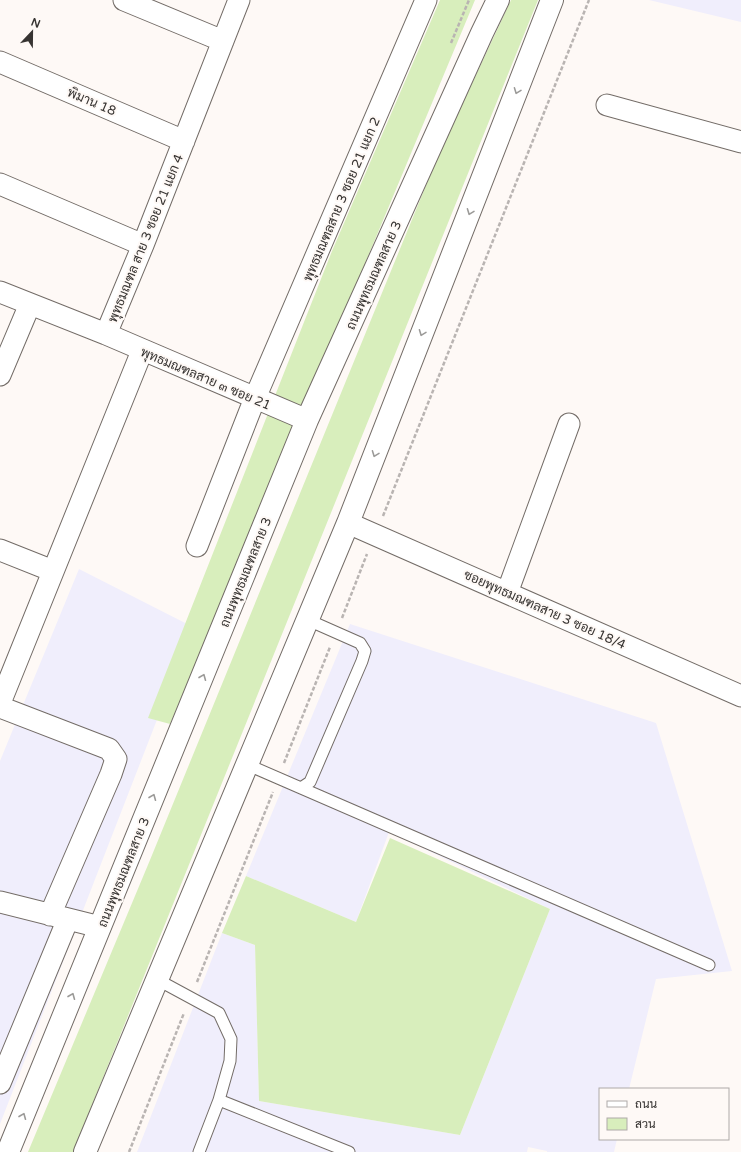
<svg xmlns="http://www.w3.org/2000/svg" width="741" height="1152" font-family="'Varela Round',Sarabun,sans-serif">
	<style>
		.commercial { fill: #f0eefc }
		.green { fill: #d8eebc }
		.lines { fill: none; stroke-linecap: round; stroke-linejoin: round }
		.service-casing { stroke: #736c67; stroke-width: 13 }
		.minor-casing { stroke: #736c67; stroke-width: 23 }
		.secondary-casing { stroke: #736c67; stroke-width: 24 }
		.path { stroke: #b9b4b2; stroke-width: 2.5; stroke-dasharray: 4 2; stroke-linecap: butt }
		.service { stroke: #fff; stroke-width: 11 }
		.minor { stroke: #fff; stroke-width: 21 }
		.secondary { stroke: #fff; stroke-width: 22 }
		.oneway { stroke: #9b9a98 }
		.labels { text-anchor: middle; stroke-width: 4; stroke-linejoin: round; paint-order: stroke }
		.street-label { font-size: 13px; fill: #373432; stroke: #fef9f6 }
	</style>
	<rect width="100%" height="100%" fill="#fef9f6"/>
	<path class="commercial" d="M 649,0 L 741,0 L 741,22 Z
		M 79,569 L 193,627 L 0,1124 L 0,761 Z
		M 350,624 L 656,723 L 732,971 L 656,979 L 629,1089 L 600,1089 L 600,1139 L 617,1139 L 614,1152 L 547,1152 L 547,1151 L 528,1147 L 527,1152 L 137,1152 L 222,933 L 255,945 L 259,1101 L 460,1135 L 550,909 L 389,832 L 356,922 L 246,876 Z"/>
	<path class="green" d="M 440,0 L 475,0 L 273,484 L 170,724 L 148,718 L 332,251 Z
		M 511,0 L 538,0 L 73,1152 L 28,1152 L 150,860 L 438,156 Z
		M 390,838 L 550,909 L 460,1135 L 259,1101 L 255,945 L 222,933 L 246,876 L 356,922 Z"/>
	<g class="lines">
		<g class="service-casing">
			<path id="service" d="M 248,765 L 301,788 L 310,782 L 362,661 L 365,651 L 360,643 L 308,620
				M 301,788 L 709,965
				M 158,980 L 219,1013 L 231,1039 L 230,1061 L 219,1100 L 199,1152
				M 219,1100 L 349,1152"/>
		</g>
		<g class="minor-casing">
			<path id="minor" d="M 124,0 L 223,41
				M 0,62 L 184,141
				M 607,105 L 741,142
				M 0,184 L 143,245
				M 0,292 L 106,334 L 307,420
				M 106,334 L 143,245 L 239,0
				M 0,375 L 30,304
				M 348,523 L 741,696
				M 197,546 L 255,398 L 426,0
				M 0,550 L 53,571
				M 507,593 L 569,424
				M 0,703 L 142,351
				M 0,707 L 109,749 L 116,759 L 111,774 L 50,915
				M 0,902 L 100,927
				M 0,1083 L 68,919"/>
		</g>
		<g class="secondary-casing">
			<path id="secondary" d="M 8,1152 L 307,420 L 482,33 L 498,0
				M 85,1152 L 348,523 L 552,0"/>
		</g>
		<path class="path" d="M 451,43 L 469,0
			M 383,516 L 589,0
			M 342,618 L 367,554
			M 284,763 L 330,647
			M 197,982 L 273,792
			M 129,1152 L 184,1013"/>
		<use href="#service" class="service"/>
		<use href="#minor" class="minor"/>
		<use href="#secondary" class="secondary"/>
	</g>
	<defs><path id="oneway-chevron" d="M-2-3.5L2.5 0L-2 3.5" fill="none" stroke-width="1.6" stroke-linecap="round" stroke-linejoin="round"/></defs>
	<g class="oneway">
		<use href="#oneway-chevron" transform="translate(517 91) rotate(111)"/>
		<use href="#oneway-chevron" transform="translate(470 212) rotate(111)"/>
		<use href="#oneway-chevron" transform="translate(422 333) rotate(111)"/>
		<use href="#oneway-chevron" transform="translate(375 454) rotate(111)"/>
		<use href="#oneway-chevron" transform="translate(203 677) rotate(-68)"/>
		<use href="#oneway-chevron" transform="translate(153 797) rotate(-68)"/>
		<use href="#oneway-chevron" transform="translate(72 996) rotate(-68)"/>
		<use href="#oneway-chevron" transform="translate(23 1116) rotate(-68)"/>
	</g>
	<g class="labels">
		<g class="street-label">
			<text transform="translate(92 101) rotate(23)" y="5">พิมาน 18</text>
			<text transform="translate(341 199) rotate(-67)" y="5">พุทธมณฑลสาย 3 ซอย 21 แยก 2</text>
			<text transform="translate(145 238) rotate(-68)" y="5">พุทธมณฑล สาย 3 ซอย 21 แยก 4</text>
			<text transform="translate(373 275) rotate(-66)" y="5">ถนนพุทธมณฑลสาย 3</text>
			<text transform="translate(206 378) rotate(23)" y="5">พุทธมณฑลสาย ๓ ซอย 21</text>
			<text transform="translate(245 572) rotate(-68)" y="5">ถนนพุทธมณฑลสาย 3</text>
			<text transform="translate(545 609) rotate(24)" y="5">ซอยพุทธมณฑลสาย 3 ซอย 18/4</text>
			<text transform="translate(123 872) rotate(-68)" y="5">ถนนพุทธมณฑลสาย 3</text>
		</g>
	</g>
	<rect x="599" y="1088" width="130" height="52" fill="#fef9f6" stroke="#aeaaa8"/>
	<rect x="607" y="1101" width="20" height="6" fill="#ffffff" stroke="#aeaaa8"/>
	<text x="635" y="1108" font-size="12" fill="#373432">ถนน</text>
	<rect x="607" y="1118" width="20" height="12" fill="#d8eebc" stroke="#aeaaa8"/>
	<text x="635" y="1128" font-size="12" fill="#373432">สวน</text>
	<g transform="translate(32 32) rotate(22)" stroke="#fef9f6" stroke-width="3" paint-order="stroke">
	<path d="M0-3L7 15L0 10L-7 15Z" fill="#373432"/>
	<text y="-6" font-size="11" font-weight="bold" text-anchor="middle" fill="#373432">N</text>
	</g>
</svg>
